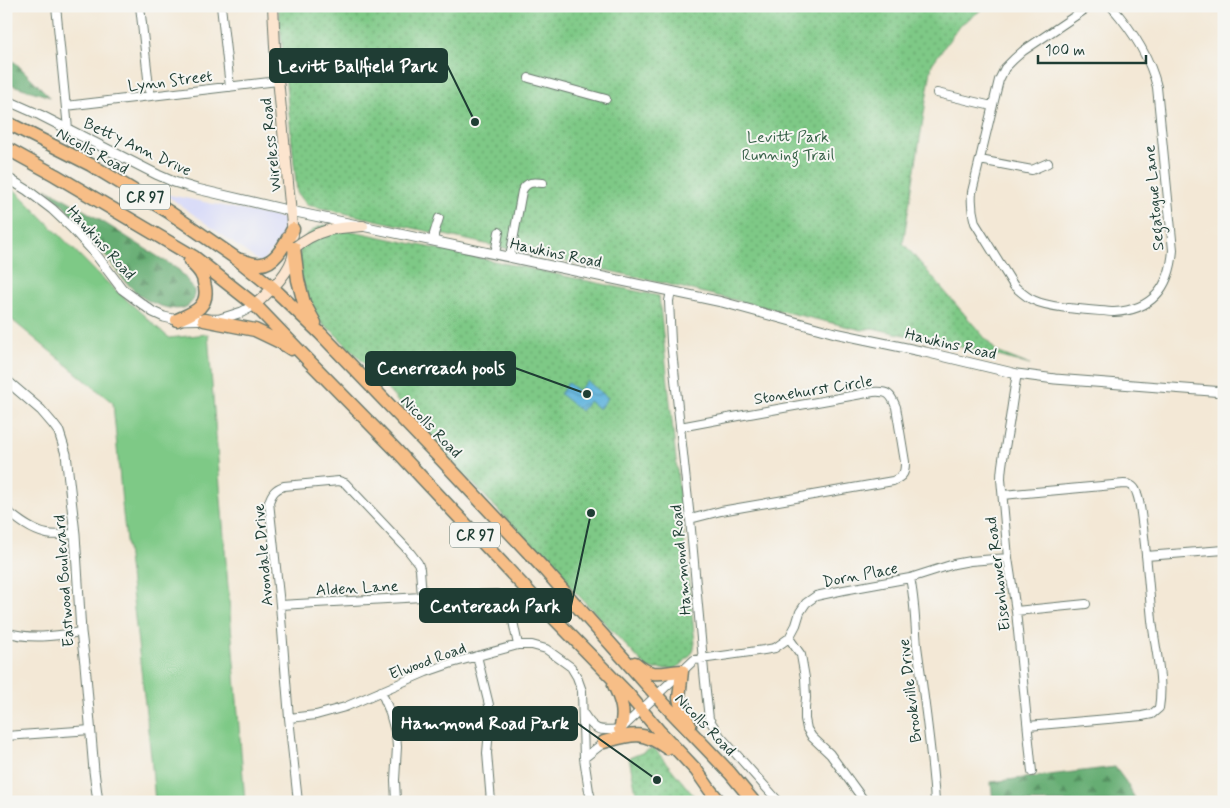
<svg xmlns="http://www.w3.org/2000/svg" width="1230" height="808" font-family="Mynerve,sans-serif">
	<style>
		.built { fill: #d5d8f9 }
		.grass { fill: #7ec986; stroke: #4e835d }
		.forest { fill: url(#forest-firs); stroke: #427554 }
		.park { fill: url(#park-dots); stroke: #4e835d }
		.water { fill: url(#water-waves); stroke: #407888 }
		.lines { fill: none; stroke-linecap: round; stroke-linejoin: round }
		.minor-casing { stroke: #69796d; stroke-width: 10 }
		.tertiary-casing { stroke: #69796d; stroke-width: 11 }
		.secondary-casing { stroke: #69796d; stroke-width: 12 }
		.trunk-casing { stroke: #69796d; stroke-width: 15 }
		.minor { stroke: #fff; stroke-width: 8 }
		.tertiary { stroke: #fff; stroke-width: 9 }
		.secondary { stroke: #fce5cf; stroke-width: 10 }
		.trunk { stroke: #f7be87; stroke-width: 12 }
		.labels { text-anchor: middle; stroke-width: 4; stroke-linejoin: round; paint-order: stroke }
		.shield { fill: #f6f6f2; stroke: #60746d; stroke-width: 1 }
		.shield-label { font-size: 15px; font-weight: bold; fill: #1f3d34 }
		.street-label { font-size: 16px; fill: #1f3d34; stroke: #f6f6f2 }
		.park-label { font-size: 16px; fill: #376048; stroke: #f6f6f2 }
		.leader { fill: none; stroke: #1f3d34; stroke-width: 2 }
		.callout-dot { fill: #1f3d34; stroke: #f6f6f2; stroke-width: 2 }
		.callout { fill: #1f3d34; stroke: #1f3d34; stroke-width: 2 }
		.callout-label { font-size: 18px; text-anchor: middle; font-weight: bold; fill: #fff }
	</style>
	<defs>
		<pattern id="forest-firs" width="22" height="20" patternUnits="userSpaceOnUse" patternTransform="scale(1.25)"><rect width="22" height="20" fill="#66ad73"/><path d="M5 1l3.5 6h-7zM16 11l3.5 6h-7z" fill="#538e5f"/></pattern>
		<pattern id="park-dots" width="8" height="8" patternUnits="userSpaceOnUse" patternTransform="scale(1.25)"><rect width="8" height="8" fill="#7ec986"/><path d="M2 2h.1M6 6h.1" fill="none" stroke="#67a46e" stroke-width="1.8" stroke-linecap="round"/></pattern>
		<pattern id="water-waves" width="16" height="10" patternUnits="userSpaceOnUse" patternTransform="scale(1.25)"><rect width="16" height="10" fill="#61b4dd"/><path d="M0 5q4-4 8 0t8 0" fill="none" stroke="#4f94b4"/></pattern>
	</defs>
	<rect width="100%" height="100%" fill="#f6f6f2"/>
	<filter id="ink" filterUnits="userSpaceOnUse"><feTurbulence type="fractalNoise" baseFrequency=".02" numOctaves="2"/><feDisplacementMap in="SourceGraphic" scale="10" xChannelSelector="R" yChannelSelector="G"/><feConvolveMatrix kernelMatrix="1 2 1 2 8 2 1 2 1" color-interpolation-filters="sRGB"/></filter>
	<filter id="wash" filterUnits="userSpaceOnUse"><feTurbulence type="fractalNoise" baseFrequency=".0096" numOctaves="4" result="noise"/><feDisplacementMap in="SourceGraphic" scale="20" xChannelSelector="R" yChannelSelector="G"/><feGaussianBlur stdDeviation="1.12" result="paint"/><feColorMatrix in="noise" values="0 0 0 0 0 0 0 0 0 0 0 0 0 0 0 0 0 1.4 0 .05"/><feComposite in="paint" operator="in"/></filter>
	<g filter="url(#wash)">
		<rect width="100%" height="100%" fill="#f3e8d6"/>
		<path class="built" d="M 165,194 L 291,220 L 291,229 L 261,263 Z"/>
		<path class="grass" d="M 6,186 L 17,192 L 99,275 L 169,338 L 208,334 L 245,802 L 155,802 L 151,756 L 123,514 L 113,403 L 6,315 Z"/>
		<path class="forest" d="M 6,57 L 17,64 L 50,97 L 6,83 Z
			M 46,188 L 92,215 L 179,270 L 194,289 L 194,299 C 192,301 189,306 186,307 C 174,313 149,303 139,295 C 125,283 113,266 102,251 C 84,229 66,208 46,188 Z
			M 1115,767 L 1126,782 L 1137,802 L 993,802 L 991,782 Z"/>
		<path class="park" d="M 278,6 L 987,6 L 960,25 L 932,64 L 903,243 L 997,352 L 1030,365 L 984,352 L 872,328 L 862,330 L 628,275 L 307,205 L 297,192 Z
			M 324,225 L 659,296 L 695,643 L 693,652 L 681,665 L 674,669 L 648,669 L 430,438 L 364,363 L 331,330 L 324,326 L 313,314 L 299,273 L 300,244 L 307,235 L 316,228 Z
			M 654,748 L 699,802 L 638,802 L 629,758 Z"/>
		<path class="water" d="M 587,381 L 608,398 L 599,409 L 589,401 L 581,411 L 560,394 L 568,383 L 578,391 Z"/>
	</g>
	<g filter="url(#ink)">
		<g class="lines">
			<g class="minor-casing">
				<path id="minor" d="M 56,6 L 68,129
					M 140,6 L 150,96
					M 221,6 L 230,87
					M 1090,6 L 1023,51 L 1014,59 L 1005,68 L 999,80 L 972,192 C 971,203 972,212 975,223 L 1014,286 C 1020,291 1026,297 1033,300 C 1052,309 1092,310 1114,312 C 1153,310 1170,287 1173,250 L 1157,87 C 1150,57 1132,30 1111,6
					M 529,78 L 606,99
					M 937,93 L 992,106
					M 66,106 L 278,81
					M 980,160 L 1032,170 L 1048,163
					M 434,241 L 434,234 L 439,218
					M 495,254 L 499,232
					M 510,257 L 522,191 C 527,181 534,182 543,183
					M 671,291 L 669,301 L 671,342 L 690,519 L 705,682 L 709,719 L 720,736 L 779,802
					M 1017,374 C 1013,394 1011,415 1007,436 C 1005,450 1001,464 1001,479 L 1008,558 L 1016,611 L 1032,772
					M 680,427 L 744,415 L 873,392 C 888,391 891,394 896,407 L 905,462 C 905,473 904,476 893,481 L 721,511 L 690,519
					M 1003,495 L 1124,484 C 1131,484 1135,486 1137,494 C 1141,505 1141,517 1143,528 C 1147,559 1149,589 1152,620 C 1155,649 1164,679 1159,708 L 1152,714 L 1142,716 L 1028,726
					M 6,510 C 18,520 32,531 47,534 C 56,536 66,534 75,534
					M 1146,556 L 1224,550
					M 910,578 C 915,601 915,623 917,646 C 924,698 932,750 935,802
					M 280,605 L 422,597 L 497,594 L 509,602 L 518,645
					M 1016,611 L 1086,604
					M 6,632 C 31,640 55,636 81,632
					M 789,638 L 801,655 L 805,678 L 806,698 L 805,708 L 805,719 L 807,729 L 812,737 L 830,754 L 865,802
					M 477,656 L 489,705 L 490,719 L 487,753 L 491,802
					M 381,691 L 389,710 L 396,735 L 397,747 L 395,780 L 396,802
					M 583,713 C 595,732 599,731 620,729
					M 289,718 L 316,715 L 345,707 L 426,672 L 452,663 L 518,645 L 532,645 L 546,649 L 571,667 L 577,677 L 582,691 L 584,758 L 589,791 L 592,802
					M 621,729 L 694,660 L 764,650 L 775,648 L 789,638 L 796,625 L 800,612 L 806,603 L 816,596 L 844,590 L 910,578 L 954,564 L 970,561 L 1008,558
					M 6,736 L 91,730
					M 584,758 L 606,741
					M 298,802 L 289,718 L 280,605 L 269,502 C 272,493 275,489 284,486 L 339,481 L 345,483 L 408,550 L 418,563 L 420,569 L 422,597"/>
			</g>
			<g class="tertiary-casing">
				<path id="tertiary" d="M 6,100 L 40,115 L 158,175 L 174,182 L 197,189 L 291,211 L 722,302 L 835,333 L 925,352 L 1017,374 L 1055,379 L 1224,392
					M 6,177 L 27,190 L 52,209 L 72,228 L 94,252 L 122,289 L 153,312 L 164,317 L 177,320 L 220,319 L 242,312 L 255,305
					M 6,380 L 41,410 L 53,424 L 59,432 L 66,454 L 75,534 L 81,632 L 85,664 L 94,771 L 98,802"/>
			</g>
			<g class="secondary-casing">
				<path id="secondary" d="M 273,6 L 275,47 L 293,235
					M 294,248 C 318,229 333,228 363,226
					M 255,305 C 270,291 291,272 294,252"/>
			</g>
			<g class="trunk-casing">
				<path id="trunk" d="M 6,122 L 91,165 L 169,212 L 237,259 L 273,288 L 321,334 L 441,459 L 544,569 L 665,705 L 730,773 L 754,802
					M 6,148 L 55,175 L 194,257 L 255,305 L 308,360 L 398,452 L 544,608 L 628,694 L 660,732 L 696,770 L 710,790 L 720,802
					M 294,248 L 298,280 L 304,303 L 315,323
					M 241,260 C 247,262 254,265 261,264 C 277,263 286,241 293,229
					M 177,320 C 192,313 209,308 205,287 C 204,284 204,279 202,276 C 200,270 193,265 190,261
					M 204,320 L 255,330 L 280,342 L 291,349
					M 635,663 C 653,679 661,672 682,671 L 679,698 L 681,707 L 690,726
					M 614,685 C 621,700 626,713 620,729
					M 604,742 C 633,734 641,730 667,748"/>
			</g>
			<use href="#minor" class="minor"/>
			<use href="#tertiary" class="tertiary"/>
			<use href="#secondary" class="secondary"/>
			<use href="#trunk" class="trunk"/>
		</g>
	</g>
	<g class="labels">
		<g class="shield">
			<rect x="120" y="184.5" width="50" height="25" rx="4"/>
			<rect x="450" y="522.5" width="50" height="25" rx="4"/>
		</g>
		<g class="shield-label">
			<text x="145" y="202">CR 97</text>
			<text x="475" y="540">CR 97</text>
		</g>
		<g class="street-label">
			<text transform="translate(170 80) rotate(-7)" y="6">Lynn Street</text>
			<text transform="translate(270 145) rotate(-96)" y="6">Wireless Road</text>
			<text transform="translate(138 146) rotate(25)" y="6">Betty Ann Drive</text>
			<text transform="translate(93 150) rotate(29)" y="6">Nicolls Road</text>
			<text transform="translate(1153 198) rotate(-95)" y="6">Segatogue Lane</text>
			<text transform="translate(102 242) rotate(48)" y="6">Hawkins Road</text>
			<text transform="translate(556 252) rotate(12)" y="6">Hawkins Road</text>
			<text transform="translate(951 343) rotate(13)" y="6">Hawkins Road</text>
			<text transform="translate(813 389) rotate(-9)" y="6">Stonehurst Circle</text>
			<text transform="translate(432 426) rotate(46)" y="6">Nicolls Road</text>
			<text transform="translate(262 555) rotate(-95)" y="6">Avondale Drive</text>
			<text transform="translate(680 560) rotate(-95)" y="6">Hammond Road</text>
			<text transform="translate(860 574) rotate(-11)" y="6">Dorn Place</text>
			<text transform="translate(997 574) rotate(-97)" y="6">Eisenhower Road</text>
			<text transform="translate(63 581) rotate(-94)" y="6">Eastwood Boulevard</text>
			<text transform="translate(357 587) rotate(-3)" y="6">Alden Lane</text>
			<text transform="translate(427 660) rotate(-20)" y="6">Elwood Road</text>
			<text transform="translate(909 691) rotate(-97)" y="6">Brookville Drive</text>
			<text transform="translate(706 724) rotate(46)" y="6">Nicolls Road</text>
		</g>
		<g class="park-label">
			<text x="788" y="142">Levitt Park<tspan x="788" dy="18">Running Trail</tspan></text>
		</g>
	</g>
	<path class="leader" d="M475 122L447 65M587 394L515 368M591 513L571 606M657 780L577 723"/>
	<g class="callout-dot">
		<circle cx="475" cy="122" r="5"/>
		<circle cx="587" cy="394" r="5"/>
		<circle cx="591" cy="513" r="5"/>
		<circle cx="657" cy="780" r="5"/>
	</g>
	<g class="callout">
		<rect x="270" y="49" width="177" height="33" rx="5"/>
		<rect x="366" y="352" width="149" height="33" rx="5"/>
		<rect x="420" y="589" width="151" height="33" rx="5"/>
		<rect x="393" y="707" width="184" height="33" rx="5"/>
	</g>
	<g class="callout-label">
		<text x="358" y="72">Levitt Ballfield Park</text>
		<text x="441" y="374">Cenerreach pools</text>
		<text x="495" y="612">Centereach Park</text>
		<text x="485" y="729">Hammond Road Park</text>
	</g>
	<rect width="1230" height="808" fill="none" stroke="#f6f6f2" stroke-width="25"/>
	<path d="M1038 55v8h108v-8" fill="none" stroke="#1f3d34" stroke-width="2.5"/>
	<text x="1045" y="55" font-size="15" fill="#1f3d34" stroke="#f6f6f2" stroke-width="4" paint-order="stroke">100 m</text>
</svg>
